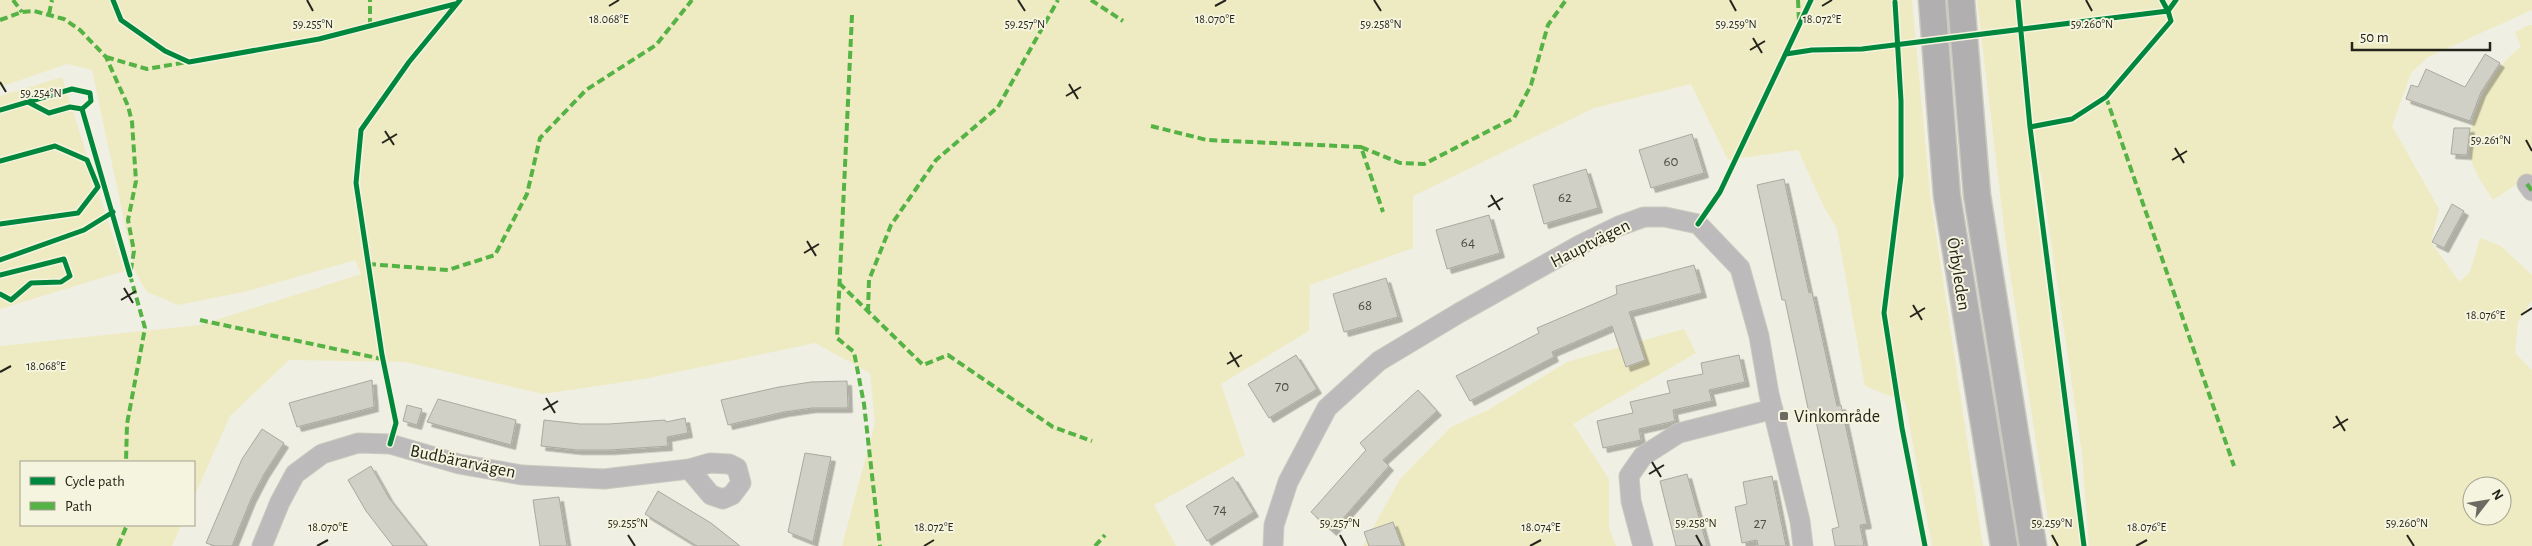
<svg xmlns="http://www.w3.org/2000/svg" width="2532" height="546" font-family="'Alegreya Sans',sans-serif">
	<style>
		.green { fill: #eeebc2; fill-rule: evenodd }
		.building { fill: #d0d0c6; stroke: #aaa9a0; filter: url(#shadow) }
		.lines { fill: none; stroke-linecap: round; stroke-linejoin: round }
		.street-casing { stroke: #cbcac0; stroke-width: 21 }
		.secondary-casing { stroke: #cbcac0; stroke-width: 29 }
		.street { stroke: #bcbaba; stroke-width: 19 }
		.secondary { stroke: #b2afb0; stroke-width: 26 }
		.quiet { stroke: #55b245; stroke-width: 4; stroke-dasharray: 8 4; stroke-linecap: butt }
		.cycleway-casing { stroke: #f5f4de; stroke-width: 8 }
		.cycleway { stroke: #00873e; stroke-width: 5 }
		.ticks { fill: none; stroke: #25241c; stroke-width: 2 }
		.poi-dot { fill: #6c6b62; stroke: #f5f4de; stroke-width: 2 }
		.labels { text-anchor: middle; stroke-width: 4; stroke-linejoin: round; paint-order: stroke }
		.number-label { font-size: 15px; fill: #504f46 }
		.street-label { font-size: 18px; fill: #25241c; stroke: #f5f4de }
		.poi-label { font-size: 18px; fill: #25241c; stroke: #f5f4de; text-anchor: start }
		.ticks-label { font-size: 12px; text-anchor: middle; fill: #25241c; stroke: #f5f4de; stroke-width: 4; stroke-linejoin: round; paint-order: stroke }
	</style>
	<defs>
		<filter id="shadow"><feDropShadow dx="4.5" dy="4.5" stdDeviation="0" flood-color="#0004"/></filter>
	</defs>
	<rect width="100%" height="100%" fill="#f0efe3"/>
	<path class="green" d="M 0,0 L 1912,0 L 1930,194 L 1983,546 L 1932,546 L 1905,402 L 1865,386 L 1837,229 L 1824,207 L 1798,150 L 1728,160 L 1691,84 L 1594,108 L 1413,196 L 1413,248 L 1310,285 L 1309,331 L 1221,384 L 1245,455 L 1154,505 L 1176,546 L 842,546 L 875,423 L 870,373 L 815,343 L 644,379 L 543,394 L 405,362 L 289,360 L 230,416 L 194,497 L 194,462 L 21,462 L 21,525 L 181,525 L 172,546 L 0,546 L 0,346 L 200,325 L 361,274 L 355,260 L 248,291 L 178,305 L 147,292 L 135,272 L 92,70 L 67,64 L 0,87 Z
		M 1977,0 L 2532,0 L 2532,10 L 2428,57 L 2411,73 L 2392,126 L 2439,209 L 2431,242 L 2459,282 L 2470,272 L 2480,238 L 2501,246 L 2532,275 L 2532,300 L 2518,322 L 2515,353 L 2532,370 L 2532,546 L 2089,546 L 2082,454 L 2041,172 L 2033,187 L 2081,546 L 2052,546 L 2008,260 ZM 2472,486 L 2502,486 L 2502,516 L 2472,516 Z
		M 2529,25 L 2532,25 L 2532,174 L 2493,200 C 2485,187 2473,171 2470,155 C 2465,120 2493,66 2521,47 L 2515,32 Z
		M 62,77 L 124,271 L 0,309 L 0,96 Z
		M 1684,329 L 1696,353 L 1573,424 L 1609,479 L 1609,528 L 1616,546 L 1363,546 L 1400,479 L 1451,427 L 1488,410 L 1567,362 Z"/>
	<path class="building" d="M 2485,54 L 2500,63 L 2481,92 L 2470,121 L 2406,99 L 2411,85 L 2418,87 L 2426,69 L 2465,87 Z
		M 2454,128 L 2470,128 L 2467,155 L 2451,154 Z
		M 1692,134 L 1704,173 L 1651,188 L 1639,150 Z
		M 1586,169 L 1598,208 L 1544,224 L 1533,185 Z
		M 1784,179 L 1809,293 L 1812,292 L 1837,406 L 1841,405 L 1867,524 L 1860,525 L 1864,546 L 1835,546 L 1832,529 L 1839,527 L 1814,412 L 1809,413 L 1785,300 L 1782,300 L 1757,185 Z
		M 2452,204 L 2464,211 L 2444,248 L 2432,242 Z
		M 1489,215 L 1500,253 L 1447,269 L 1436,230 Z
		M 1694,265 L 1702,293 L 1629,312 L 1645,360 L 1626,367 L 1612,326 L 1552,352 L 1554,357 L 1470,401 L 1456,376 L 1539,333 L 1537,328 L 1617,294 L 1616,286 Z
		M 1386,278 L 1398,317 L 1344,332 L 1333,294 Z
		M 1296,355 L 1317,389 L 1269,418 L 1248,384 Z
		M 1739,355 L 1745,382 L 1709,390 L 1712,401 L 1673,410 L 1675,421 L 1639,429 L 1641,440 L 1603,448 L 1597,421 L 1633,413 L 1630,402 L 1670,393 L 1667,381 L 1703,374 L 1701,363 Z
		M 372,380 L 374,407 L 297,427 L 289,403 Z
		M 847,381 L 848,408 L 812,408 L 784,412 L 728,425 L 721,400 L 779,387 L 811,382 Z
		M 1418,390 L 1437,411 L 1383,460 L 1389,466 L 1332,531 L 1311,512 L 1366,450 L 1360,443 Z
		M 438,399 L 516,420 L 511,445 L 427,422 Z
		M 407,405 L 422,409 L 417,425 L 403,421 Z
		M 685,418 L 688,433 L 667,437 L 668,446 L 610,450 L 577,450 L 541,446 L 544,420 L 580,424 L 609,424 L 665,420 L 666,422 Z
		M 262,429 L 284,443 L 264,474 L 251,499 L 232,546 L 215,546 L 206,543 L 242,459 Z
		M 805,453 L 831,457 L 813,542 L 788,532 Z
		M 371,466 L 389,498 L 427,546 L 393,546 L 366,511 L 348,480 Z
		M 1687,474 L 1707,546 L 1676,546 L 1660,481 Z
		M 1772,476 L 1786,546 L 1758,546 L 1757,540 L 1742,543 L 1735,507 L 1747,504 L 1743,482 Z
		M 1233,477 L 1254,512 L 1207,541 L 1186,506 Z
		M 658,491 L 711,523 L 740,546 L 697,546 L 645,514 Z
		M 559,497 L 567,546 L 540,546 L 533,500 Z
		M 1393,522 L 1402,546 L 1369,546 L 1364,532 Z"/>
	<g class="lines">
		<g class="street-casing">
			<path id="street" d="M 2527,184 L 2532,191
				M 262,546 L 280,502 L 295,474 L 322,454 L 358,443 L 390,444 L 459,464 L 522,475 L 604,479 L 689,469 L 710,463 L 729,464 L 737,468 L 741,483 L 732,495 L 723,499 L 711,495 L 689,469
				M 1273,546 L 1274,525 L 1288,482 L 1327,408 L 1379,361 L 1459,313 L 1580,245 L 1619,226 L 1644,217 L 1665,217 L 1698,224 L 1740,268 L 1759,336 L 1769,394 L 1800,521 L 1803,546
				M 1643,546 L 1631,501 L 1629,476 L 1643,456 L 1679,433 L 1773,409"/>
		</g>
		<g class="secondary-casing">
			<path id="secondary" d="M 1932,0 L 1947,196 L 2004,546
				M 1961,0 L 1977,195 L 2033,546"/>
		</g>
		<use href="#street" class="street"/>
		<use href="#secondary" class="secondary"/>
		<path class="quiet" d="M 13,0 L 22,12
			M 1091,0 L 1123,21
			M 1798,0 L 1799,21
			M 49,14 L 52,0
			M 852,15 L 837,338 L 854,352 L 864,404 L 880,546
			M 0,20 L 22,12 L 34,11 L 64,19 L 80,30 L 106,57 L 128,106 L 132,122 L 136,181 L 128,220 L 134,251 L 130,275 L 145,328 L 127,424 L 126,462
			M 370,26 L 370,0
			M 106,57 L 147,69 L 187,62
			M 2106,97 L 2234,466
			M 1151,126 L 1207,140 L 1361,147 L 1383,212
			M 1361,147 L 1400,163 L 1424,164 L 1514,118 L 1531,85 L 1548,25 L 1566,0
			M 2527,184 L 2532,191
			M 368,264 L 448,270 L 495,255 L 527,194 L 540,138 L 586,90 L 656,45 L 692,0
			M 839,283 L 923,365 L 948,355 L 1053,427 L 1092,441
			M 868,312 L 869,280 L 891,225 L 936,160 L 998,107 L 1058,0
			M 200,320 L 382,359
			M 118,546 L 127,525
			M 1095,546 L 1105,535"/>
		<g class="cycleway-casing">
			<path id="cycleway" d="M 113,0 L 121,20 L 165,51 L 189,62 L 319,39 L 455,4
				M 2018,0 L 2030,127 L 2084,546
				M 1895,2 L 1901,101 L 1901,176 L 1884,313 L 1902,428 L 1925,546
				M 1786,54 L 1812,50 L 1862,49 L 2168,11 L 2162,0
				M 28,102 L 49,113 L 70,107 L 82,109 L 130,275
				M 0,110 L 72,89 L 90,93 L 91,101 L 82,109
				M 2030,127 L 2072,119 L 2106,97 L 2171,21 L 2168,11 L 2176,0
				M 0,161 L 55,146 L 87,160 L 98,187 L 78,213 L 0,224
				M 1698,224 L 1720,192 L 1811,0
				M 0,260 L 84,230 L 113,212
				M 0,275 L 64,259 L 70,276 L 61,282 L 31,283 L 11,300 L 0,294
				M 390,444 L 396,423 L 382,355 L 356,183 L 361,130 L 409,62 L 460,0"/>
		</g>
		<use href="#cycleway" class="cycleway"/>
	</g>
	<path class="ticks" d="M 307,0 L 313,11M 1018,0 L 1025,11M 1374,0 L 1381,11M 1730,0 L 1736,11M 2086,0 L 2092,11M 609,6 L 619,0M 1215,6 L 1226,0M 1822,6 L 1832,0M 1753,38 L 1762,53M 1750,50 L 1765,41M 0,82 L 6,92M 1069,84 L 1078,99M 1066,96 L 1081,87M 385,131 L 394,145M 2526,140 L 2532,151M 382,143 L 397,134M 2175,148 L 2184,163M 2172,160 L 2187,151M 1491,195 L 1500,210M 1488,207 L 1503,198M 807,241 L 816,256M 804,253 L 819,244M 124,288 L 133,303M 121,300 L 136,291M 1913,305 L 1922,320M 2521,315 L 2532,308M 1910,317 L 1925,308M 1230,352 L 1239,367M 1227,364 L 1242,355M 0,372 L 11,366M 546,398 L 555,413M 543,410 L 558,401M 2336,416 L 2345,431M 2333,428 L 2348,419M 1652,462 L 1661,477M 1649,474 L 1664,465M 628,535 L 635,546M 1340,535 L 1346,546M 1696,535 L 1702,546M 2052,535 L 2058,546M 2407,535 L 2414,546M 317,546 L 328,540M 924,546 L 934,540M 1530,546 L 1541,540M 2136,546 L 2147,540"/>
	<rect class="poi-dot" x="1779" y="411" width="10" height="10" rx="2.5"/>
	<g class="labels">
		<g class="number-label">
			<text x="1671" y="166">60</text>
			<text x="1565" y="202">62</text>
			<text x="1468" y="247">64</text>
			<text x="1365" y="310">68</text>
			<text x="1282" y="391">70</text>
			<text x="1220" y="514">74</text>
			<text x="1760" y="528">27</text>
		</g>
		<g class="street-label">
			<text transform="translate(1590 243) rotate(-27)" y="6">Hauptvägen</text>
			<text transform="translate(1959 274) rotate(81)" y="6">Örbyleden</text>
			<text transform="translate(463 461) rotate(12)" y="6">Budbärarvägen</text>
		</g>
		<g class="poi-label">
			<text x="1794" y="422">Vinkområde</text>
		</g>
	</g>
	<g class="ticks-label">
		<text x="609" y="23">18.068°E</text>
		<text x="1215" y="23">18.070°E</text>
		<text x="1822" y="23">18.072°E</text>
		<text x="313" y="28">59.255°N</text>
		<text x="1025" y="28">59.257°N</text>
		<text x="1381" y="28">59.258°N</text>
		<text x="1736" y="28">59.259°N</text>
		<text x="2092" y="28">59.260°N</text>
		<text x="41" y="97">59.254°N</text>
		<text x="2491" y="144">59.261°N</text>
		<text x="2486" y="319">18.076°E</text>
		<text x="46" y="370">18.068°E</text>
		<text x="628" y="527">59.255°N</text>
		<text x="1340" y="527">59.257°N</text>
		<text x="1696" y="527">59.258°N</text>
		<text x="2052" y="527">59.259°N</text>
		<text x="2407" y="527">59.260°N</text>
		<text x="328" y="531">18.070°E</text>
		<text x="934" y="531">18.072°E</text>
		<text x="1541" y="531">18.074°E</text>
		<text x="2147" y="531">18.076°E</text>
	</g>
	<rect x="20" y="461" width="175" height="65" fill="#f5f4de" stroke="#a2a190"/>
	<rect x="30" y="477" width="25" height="8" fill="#00873e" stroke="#a2a190"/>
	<text x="65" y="486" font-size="15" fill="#25241c">Cycle path</text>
	<rect x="30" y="502" width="25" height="8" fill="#55b245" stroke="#a2a190"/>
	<text x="65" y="511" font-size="15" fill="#25241c">Path</text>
	<g transform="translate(2487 501) rotate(59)"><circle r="24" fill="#f5f4de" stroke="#a2a190"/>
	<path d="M0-4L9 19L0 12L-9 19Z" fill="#6c6b62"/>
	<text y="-8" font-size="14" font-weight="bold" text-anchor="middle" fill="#25241c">N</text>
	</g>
	<path d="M2352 42v8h138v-8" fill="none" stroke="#25241c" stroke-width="2.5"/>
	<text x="2360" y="42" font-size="15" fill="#25241c" stroke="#f5f4de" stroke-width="4" paint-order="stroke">50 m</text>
</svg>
